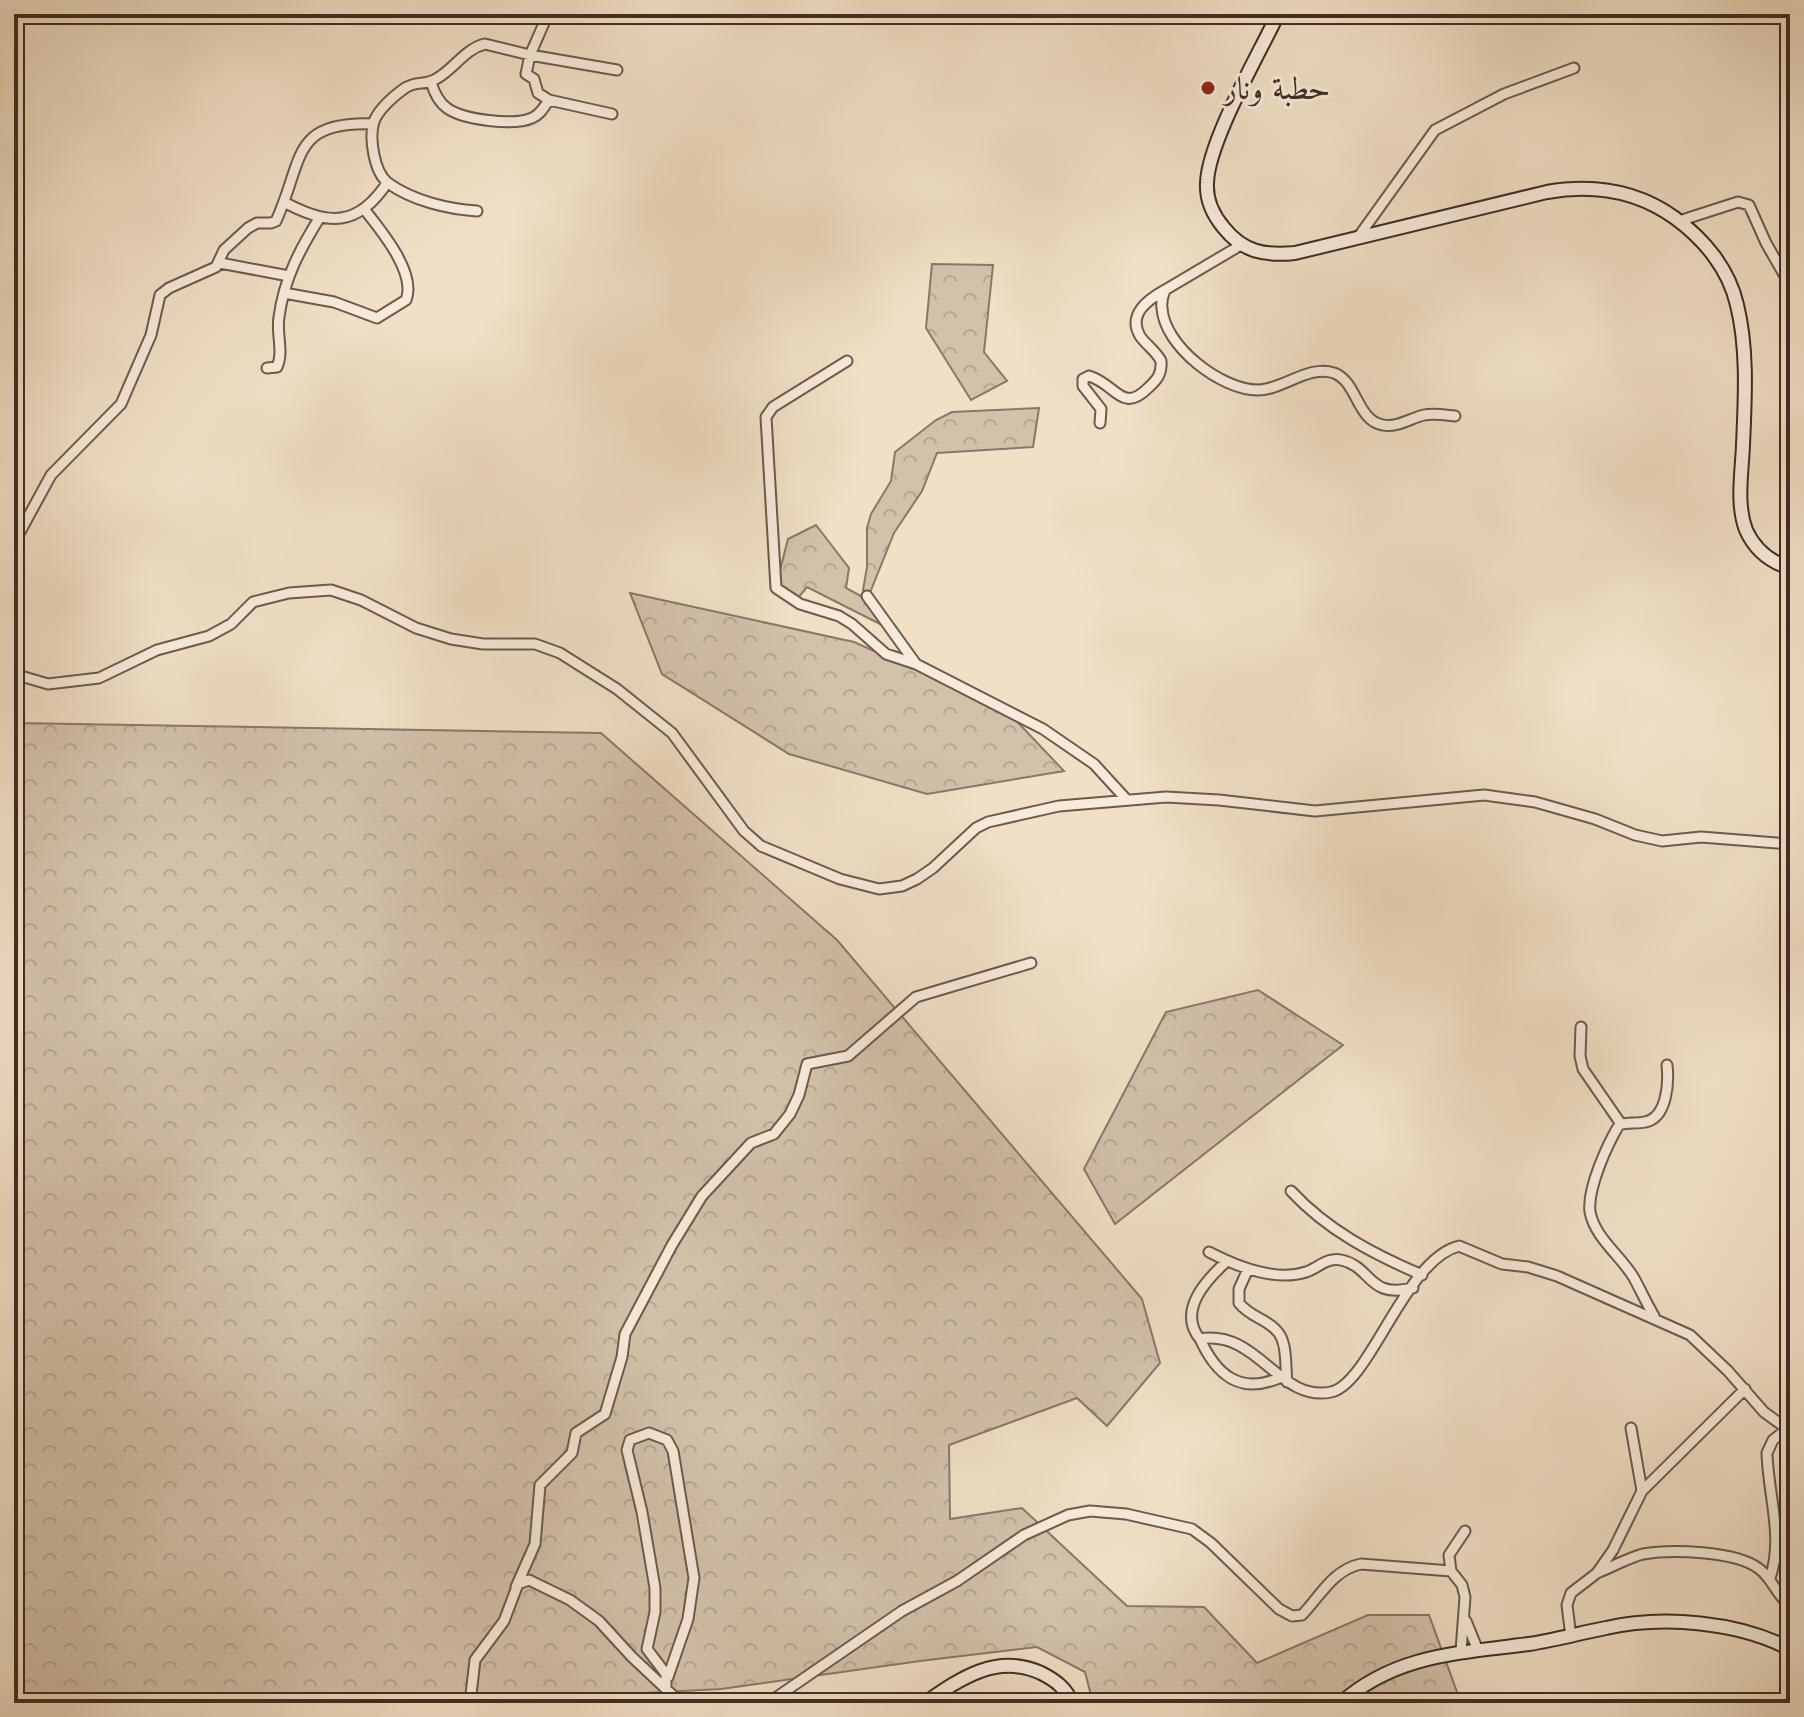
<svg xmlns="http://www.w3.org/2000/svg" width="1804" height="1717" font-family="'Old Standard TT',Amiri,serif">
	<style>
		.forest { fill: url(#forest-crowns); stroke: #8a7866; stroke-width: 2 }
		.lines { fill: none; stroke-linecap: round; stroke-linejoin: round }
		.street-casing { stroke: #6e5a4c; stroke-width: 13 }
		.secondary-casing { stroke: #422d23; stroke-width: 16 }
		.street { stroke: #f6ebda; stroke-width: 9 }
		.secondary { stroke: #f6ebda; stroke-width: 12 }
		.poi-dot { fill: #8f2418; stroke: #f6ebda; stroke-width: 3 }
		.labels { text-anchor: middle; stroke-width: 6; stroke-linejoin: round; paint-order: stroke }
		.poi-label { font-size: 32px; fill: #422d23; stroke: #f6ebda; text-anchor: start }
	</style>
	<defs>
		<pattern id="forest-crowns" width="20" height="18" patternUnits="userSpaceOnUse" patternTransform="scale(2)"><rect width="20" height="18" fill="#d3c2aa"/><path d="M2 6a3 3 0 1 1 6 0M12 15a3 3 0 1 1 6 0" fill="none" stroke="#b6a792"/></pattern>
	</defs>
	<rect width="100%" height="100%" fill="#f1e0c6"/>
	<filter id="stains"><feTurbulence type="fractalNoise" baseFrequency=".0025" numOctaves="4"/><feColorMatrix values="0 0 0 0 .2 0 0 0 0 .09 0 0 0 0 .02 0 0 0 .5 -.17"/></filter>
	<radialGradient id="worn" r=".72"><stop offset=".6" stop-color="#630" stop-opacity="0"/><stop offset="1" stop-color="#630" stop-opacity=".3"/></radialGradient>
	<path class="forest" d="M 932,264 L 993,265 L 984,352 L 1007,381 L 971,400 L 926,328 Z
		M 1039,408 L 1033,447 L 937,453 L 922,491 L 894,533 L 869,595 L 863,590 L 867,567 L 867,528 L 871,514 L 891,481 L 895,452 L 936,420 L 952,412 Z
		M 816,525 L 849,568 L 846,588 L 879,606 L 884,626 L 807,587 L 798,598 L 775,590 L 788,539 Z
		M 630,593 L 854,642 L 1005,709 L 1064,771 L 927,794 L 789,754 L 662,674 Z
		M 14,723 L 601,733 L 837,940 L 1142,1299 L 1160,1363 L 1107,1426 L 1077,1398 L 949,1445 L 950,1519 L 1022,1508 L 1127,1606 L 1204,1607 L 1257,1663 L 1368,1615 L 1429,1615 L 1461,1703 L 1300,1699 L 1295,1703 L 1093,1703 L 1085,1672 L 1037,1647 L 920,1661 L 721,1689 L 454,1703 L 14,1703 Z
		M 1258,990 L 1343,1045 L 1115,1224 L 1084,1169 L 1166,1012 Z"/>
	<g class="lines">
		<g class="street-casing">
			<path id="street" d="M 548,14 L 530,55 L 526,74 L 534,79 L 538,93 L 549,100
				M 431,82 C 434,92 438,102 447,108 C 463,120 514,126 532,118 C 540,115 544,107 549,100 L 612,114
				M 284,202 C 328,226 358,227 387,183
				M 477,211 C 448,209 413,201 388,183 C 374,172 368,136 375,119 C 381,107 394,96 405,88 C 415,81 425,85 434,80 C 453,71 464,49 485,44 L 530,55 L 617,70
				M 1679,221 L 1738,202 L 1749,205 L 1766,243 L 1790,285
				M 1359,236 L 1435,130 L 1504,94 L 1574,68
				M 1241,245 L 1165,290 C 1163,295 1161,301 1162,308 C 1164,346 1221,390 1258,390 C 1282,390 1310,364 1334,373 C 1357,381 1357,421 1383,425 C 1397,428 1411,418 1424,415 C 1434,413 1445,415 1455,416
				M 220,263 L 289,276
				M 284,293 L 334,302 L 377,318 L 406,300 C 417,273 380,229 364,209
				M 847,361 L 773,407 L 766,417 L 776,588 L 800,604 L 839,616 L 852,624 L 886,654 L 916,664 L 1043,729 L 1094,764 L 1126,799
				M 267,368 L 277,367 C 284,352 276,333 279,317 C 284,279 300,249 320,217
				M 1100,423 L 1101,409 L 1083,386 L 1083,379 L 1089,376 C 1116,384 1122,414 1148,388 C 1157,380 1162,374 1161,361 C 1156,351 1146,345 1140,336 C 1127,314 1149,299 1165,290
				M 14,543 L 51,475 L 121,404 L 151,335 L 160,295 L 169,288 L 216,267 L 224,250 L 248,228 L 257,223 L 271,223 L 276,221 C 304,160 290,121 373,124
				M 867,596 L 916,664
				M 14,674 L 48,684 L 99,678 L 157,650 L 209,636 L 231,624 L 253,602 L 289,593 L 331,590 L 361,600 L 416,628 L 451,639 L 483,644 L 535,644 L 560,653 L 617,689 L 672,733 L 744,831 L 761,846 L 840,879 L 879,889 L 902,886 L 917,879 L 933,868 L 976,828 L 988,822 L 1059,806 L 1166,797 L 1219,800 L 1315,811 L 1484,795 L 1535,802 L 1595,819 L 1635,835 L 1662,841 L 1701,837 L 1790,844
				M 1581,1027 L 1580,1056 L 1583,1069 L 1621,1124
				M 1291,1191 C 1327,1230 1373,1254 1422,1275
				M 1209,1252 C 1236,1266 1275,1282 1306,1272 C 1318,1268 1327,1257 1341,1260 C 1373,1267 1367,1299 1413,1288
				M 1227,1261 C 1206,1280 1177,1311 1200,1339 C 1258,1329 1279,1403 1331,1392 C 1370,1384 1405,1259 1459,1246 L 1502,1264 L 1528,1267 L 1557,1276 L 1690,1335 L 1728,1371 L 1764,1412 L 1790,1431
				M 1248,1269 L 1239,1289 L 1239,1303 C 1250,1317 1265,1318 1276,1330 C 1288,1341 1285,1367 1287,1382
				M 1654,1316 C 1647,1304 1641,1291 1634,1278 C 1621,1256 1595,1238 1590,1212 C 1587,1189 1607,1145 1619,1125 C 1627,1122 1636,1124 1645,1122 C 1667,1118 1669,1083 1667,1065
				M 1200,1339 C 1216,1374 1239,1395 1279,1378
				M 1631,1428 L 1642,1491
				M 1776,1555 L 1790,1566
				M 1451,1571 L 1449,1555 L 1465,1531
				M 1597,1573 C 1612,1567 1628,1558 1643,1554 C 1671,1549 1735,1551 1758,1568 C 1773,1578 1776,1596 1790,1605
				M 1770,1578 C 1784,1537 1768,1495 1767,1453 L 1773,1440 L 1787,1429
				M 516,1587 L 535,1544 L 540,1485 L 572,1453 L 576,1433 L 605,1414 L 622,1357 L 625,1334 L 672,1245 L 702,1196 L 751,1143 L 774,1134 L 790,1114 L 799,1095 L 807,1064 L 848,1056 L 916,997 L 1031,963
				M 1466,1621 L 1477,1648
				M 1571,1637 L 1567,1605 L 1571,1593 L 1597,1573 L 1613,1550 L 1642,1491 L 1745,1389
				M 666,1688 L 666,1674 L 647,1649 L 655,1612 L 655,1588 L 642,1512 L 627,1450 L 630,1440 L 649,1433 L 667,1440 L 673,1451 L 694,1578 L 688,1619 L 668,1677
				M 470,1703 L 475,1660 L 504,1621 L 518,1584 L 529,1580 L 570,1600 L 599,1621 L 632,1657 L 681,1703
				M 768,1703 L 902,1611 L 957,1581 L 1024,1535 L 1068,1515 L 1090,1511 L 1126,1514 L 1192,1529 L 1211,1543 L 1279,1609 L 1292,1616 L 1302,1615 C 1321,1595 1333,1570 1361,1564 L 1451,1571 L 1462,1585 L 1465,1597 L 1461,1651"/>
		</g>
		<g class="secondary-casing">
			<path id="secondary" d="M 1278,14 C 1259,54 1208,142 1207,183 C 1206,200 1213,215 1224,228 C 1243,252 1265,256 1295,253 L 1547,192 C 1593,184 1636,190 1675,218 C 1704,239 1729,269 1737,305 C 1748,349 1745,399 1743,445 C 1742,472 1736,504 1746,530 C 1755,550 1770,562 1790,568
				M 925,1703 C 961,1678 997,1653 1041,1673 C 1055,1680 1066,1688 1072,1703
				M 1341,1703 C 1396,1654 1461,1653 1529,1644 C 1555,1640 1580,1633 1606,1628 C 1663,1615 1739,1622 1790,1649"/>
		</g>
		<use href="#street" class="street"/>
		<use href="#secondary" class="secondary"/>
	</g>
	<circle class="poi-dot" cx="1208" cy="88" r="8"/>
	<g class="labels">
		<g class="poi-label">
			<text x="1224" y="99">حطبة ونار</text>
		</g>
	</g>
	<rect width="1804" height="1717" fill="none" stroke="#f1e0c6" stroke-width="48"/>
	<rect x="16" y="16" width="1772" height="1685" fill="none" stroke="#422d23" stroke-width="4"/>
	<rect x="24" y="24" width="1756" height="1669" fill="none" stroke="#422d23" stroke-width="2"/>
	<rect width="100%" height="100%" filter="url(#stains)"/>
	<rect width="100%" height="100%" fill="url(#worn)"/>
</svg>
